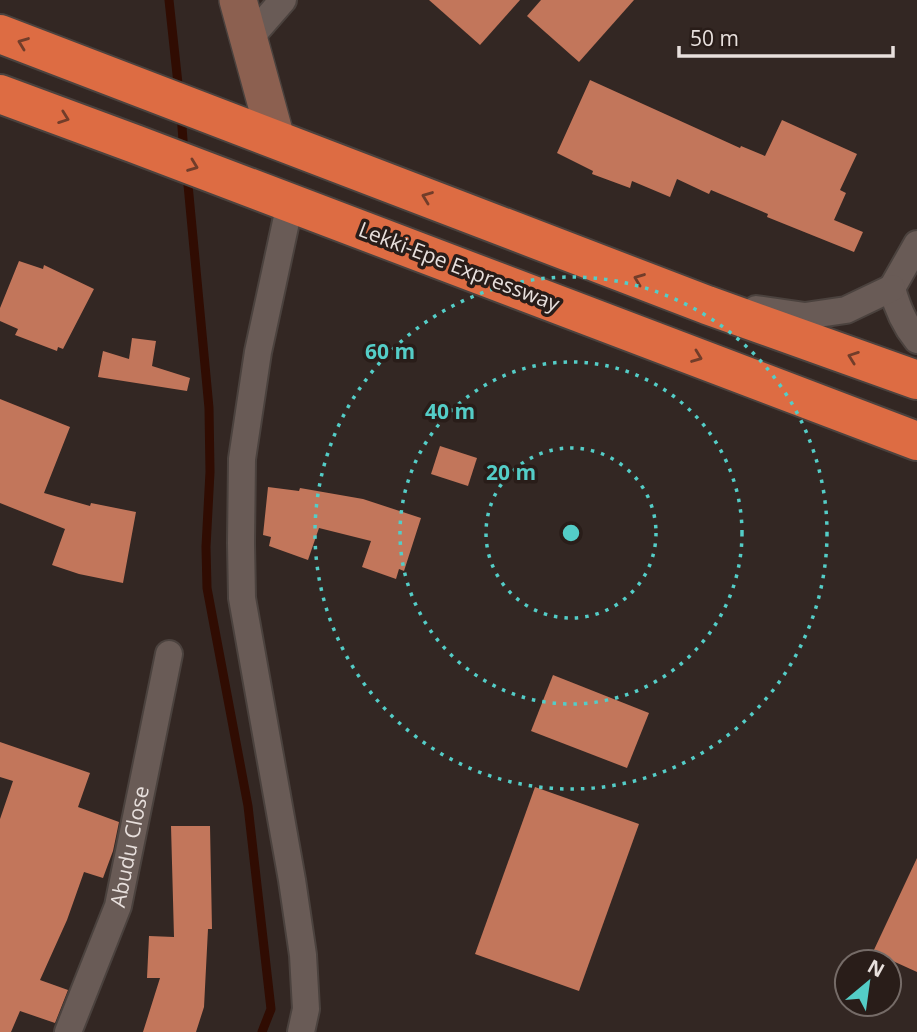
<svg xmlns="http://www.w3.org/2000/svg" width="917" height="1032" font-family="'Open Sans',sans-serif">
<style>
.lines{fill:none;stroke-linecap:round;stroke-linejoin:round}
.stream{stroke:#300c02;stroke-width:9}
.building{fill:#c2765b}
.street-casing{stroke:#4b423e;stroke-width:30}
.secondary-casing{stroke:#4b423e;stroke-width:40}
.highway-casing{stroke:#4b423e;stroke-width:42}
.street{stroke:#695b56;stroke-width:26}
.secondary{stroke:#8c6050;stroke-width:37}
.highway{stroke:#dd6c43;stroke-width:38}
.oneway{stroke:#713d2a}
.ring{fill:none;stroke:#54cdc7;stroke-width:3.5;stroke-dasharray:3.5 7}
.labels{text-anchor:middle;stroke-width:7;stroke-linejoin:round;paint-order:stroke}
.street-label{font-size:21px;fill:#e8e0dd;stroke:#291d19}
.centre{fill:#54cdc7;stroke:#291d19;stroke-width:3.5}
.ring-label{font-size:21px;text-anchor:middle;font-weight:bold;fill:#54cdc7;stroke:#291d19;stroke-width:7;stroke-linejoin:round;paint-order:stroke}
</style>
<rect width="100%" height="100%" fill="#332723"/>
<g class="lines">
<g class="stream">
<polyline points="169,0 179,93"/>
<polyline points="181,114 184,153"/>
<polyline points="187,174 209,408 210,472 206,547 207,588 248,806 271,1009 262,1032"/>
</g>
</g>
<g class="building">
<polygon points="429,0 520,0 480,45"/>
<polygon points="541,0 634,0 579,62 527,16"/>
<polygon points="590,80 740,148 741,146 765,156 782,120 857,154 840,190 846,193 834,220 863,232 854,252 767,217 768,214 711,190 709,194 677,179 670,197 632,181 630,188 592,174 593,171 557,153"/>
<polygon points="19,261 43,269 44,265 94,289 63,349 58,347 57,351 15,335 18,329 0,321 0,308"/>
<polygon points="132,338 156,341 152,366 190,378 187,391 98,377 103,351 129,359"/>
<polygon points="0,399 70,427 44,493 90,506 91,503 136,512 123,583 79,574 52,565 65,529 0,503"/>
<polygon points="440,446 477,458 468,486 431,474"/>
<polygon points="268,487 299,491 300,488 363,499 421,518 404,571 399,569 396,579 362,567 371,541 319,528 308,560 269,546 271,537 263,535"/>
<polygon points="553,675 649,713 627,768 531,731"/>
<polygon points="0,742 90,773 78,807 119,822 113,851 103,878 84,872 67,920 40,980 68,990 55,1023 20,1011 11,1032 0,1032 0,819 13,781 0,777"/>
<polygon points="535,787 639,824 579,991 475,954"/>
<polygon points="171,826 210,826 212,929 208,929 204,1007 196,1032 143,1032 160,978 147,978 149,936 174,937"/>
<polygon points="917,858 917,972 873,952"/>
</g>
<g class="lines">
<defs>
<g id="street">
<polyline points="249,39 283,0"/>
<polyline points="290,203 258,352 242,459 241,543 242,598 292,880 303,955 306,1009 301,1032"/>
<path d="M892,288C897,308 905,325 917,340"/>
<polyline points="892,288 917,244"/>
<polyline points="756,309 805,316 846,310 892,288"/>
<path id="s1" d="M68,1032L118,906L169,654"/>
</g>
<polyline id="secondary" points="238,0 276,139"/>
<g id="highway">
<polyline points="0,34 707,305 917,380"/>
<polyline points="0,94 135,144 917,441"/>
</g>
</defs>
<use href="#street" class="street-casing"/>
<use href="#secondary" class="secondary-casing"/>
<use href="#highway" class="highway-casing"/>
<use href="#street" class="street"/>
<use href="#secondary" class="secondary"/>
<use href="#highway" class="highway"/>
</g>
<defs><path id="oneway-chevron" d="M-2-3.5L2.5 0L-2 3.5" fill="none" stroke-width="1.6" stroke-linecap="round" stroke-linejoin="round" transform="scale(1.75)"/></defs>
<g class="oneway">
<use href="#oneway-chevron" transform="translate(23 43) rotate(-159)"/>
<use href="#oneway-chevron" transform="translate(64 118) rotate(20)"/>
<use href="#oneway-chevron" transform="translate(193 166) rotate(21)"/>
<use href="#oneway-chevron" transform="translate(427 197) rotate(-159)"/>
<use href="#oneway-chevron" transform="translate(639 279) rotate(-159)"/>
<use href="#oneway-chevron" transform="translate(697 357) rotate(21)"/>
<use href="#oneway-chevron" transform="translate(853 357) rotate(-160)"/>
</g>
<g class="ring">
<circle cx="571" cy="533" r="85"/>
<circle cx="571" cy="533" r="171"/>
<circle cx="571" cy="533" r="256"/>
</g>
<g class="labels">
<g class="street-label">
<text transform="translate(459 267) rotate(21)" y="7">Lekki-Epe Expressway</text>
<text dy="7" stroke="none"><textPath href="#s1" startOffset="196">Abudu Close</textPath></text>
</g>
</g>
<circle cx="571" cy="533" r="10" class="centre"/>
<g class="ring-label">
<text x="390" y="359">60 m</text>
<text x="450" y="419">40 m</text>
<text x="511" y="480">20 m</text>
</g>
<g transform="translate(868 983) rotate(29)"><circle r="33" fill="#291d19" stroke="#756b67" stroke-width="2"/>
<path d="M0-5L12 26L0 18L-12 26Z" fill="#54cdc7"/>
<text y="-10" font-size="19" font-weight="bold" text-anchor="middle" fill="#e8e0dd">N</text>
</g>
<path d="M679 46v10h214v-10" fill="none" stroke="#e8e0dd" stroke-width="3.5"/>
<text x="690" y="46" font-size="21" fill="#e8e0dd" stroke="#291d19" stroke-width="5" paint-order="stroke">50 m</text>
</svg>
